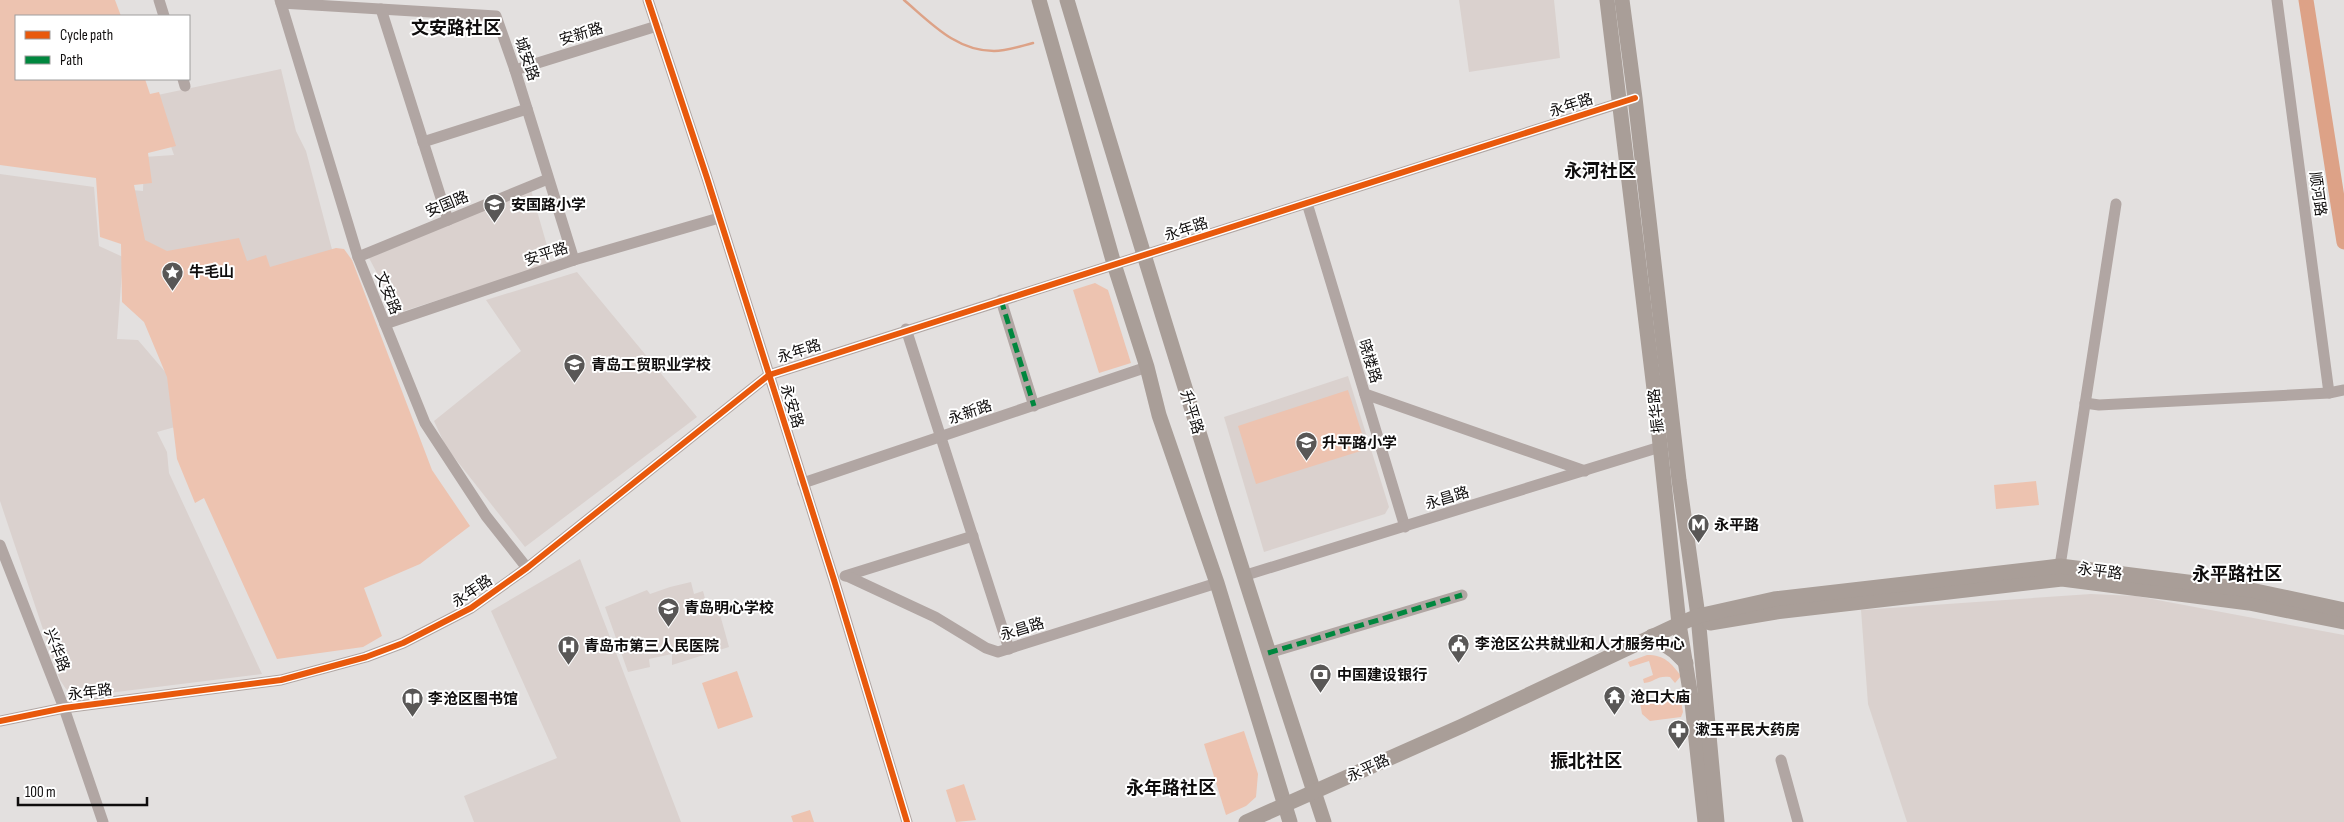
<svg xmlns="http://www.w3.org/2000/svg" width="2344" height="822" font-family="'Sofia Sans Condensed','Noto Sans SC',sans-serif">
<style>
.built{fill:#dad1ce}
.green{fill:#edc3b0}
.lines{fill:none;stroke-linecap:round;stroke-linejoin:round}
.stream{stroke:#dda287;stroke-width:2.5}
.river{stroke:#dda287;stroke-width:15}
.minor{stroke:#b1a6a3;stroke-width:11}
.major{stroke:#a99e98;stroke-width:15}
.quiet{stroke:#00873e;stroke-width:5;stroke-dasharray:10 5;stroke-linecap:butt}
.cycleway-casing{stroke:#fff;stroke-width:9}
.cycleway{stroke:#e8590c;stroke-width:6}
.labels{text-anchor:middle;stroke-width:4;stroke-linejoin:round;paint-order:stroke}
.street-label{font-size:15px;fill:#0f0d0d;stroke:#fff}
.poi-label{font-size:15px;font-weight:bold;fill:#0f0d0d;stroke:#fff;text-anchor:start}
.quarter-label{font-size:18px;font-weight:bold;fill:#0f0d0d;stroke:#fff}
</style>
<rect width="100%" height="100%" fill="#e3e0df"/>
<g class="built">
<polygon points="1459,0 1554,0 1560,58 1469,72"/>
<polygon points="281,69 296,131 306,151 334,257 267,279 150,263 120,189 143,191 144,157 174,155 153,96"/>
<polygon points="0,174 94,187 99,246 123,257 117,339 138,340 167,374 175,427 157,432 167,452 169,473 262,674 84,696 75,695 66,689 60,680 0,501"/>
<polygon points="531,190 552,263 398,313 369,258"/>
<polygon points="577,272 697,417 525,547 446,447 434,421 521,351 486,300"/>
<polygon points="1348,376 1389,507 1385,514 1264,552 1224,417"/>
<polygon points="580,559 681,822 474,822 464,796 557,758 491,611"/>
<polygon points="691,582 694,594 703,591 706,602 716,600 729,647 672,665 672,654 649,659 650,667 628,672 605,607 647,590 650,594 670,587"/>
<polygon points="2091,594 2136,596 2344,635 2344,822 1907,822 1868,704 1861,610"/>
</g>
<g class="green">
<polygon points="0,0 115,0 121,16 16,16 16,79 145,79 150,94 159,92 176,146 148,153 152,183 134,185 145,240 167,251 239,238 247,261 266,255 270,267 336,248 344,249 352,260 432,470 470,526 420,564 364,588 382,636 363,647 277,659 204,498 195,503 177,459 167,377 144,322 122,302 121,244 100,237 96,178 0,165"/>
<polygon points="1095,283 1108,290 1131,363 1099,373 1073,290"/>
<polygon points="1348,390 1367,449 1256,484 1238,426"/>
<polygon points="2036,481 2039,505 1996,509 1994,485"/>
<path d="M1647,655C1665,655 1671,663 1681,676L1675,683L1670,677C1657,675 1655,682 1644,683L1643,679L1653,675L1649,661L1630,667L1628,662Z"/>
<polygon points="737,671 753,717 718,729 702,683"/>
<polygon points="1680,695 1683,712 1681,717 1650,721 1642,714 1639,697 1655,700"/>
<polygon points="1244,731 1258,774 1256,797 1246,806 1226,815 1204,744"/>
<polygon points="964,784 976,820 956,822 946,790"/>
<polygon points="810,810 814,822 793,822 791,816"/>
</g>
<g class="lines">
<path class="stream" d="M904,0C931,23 956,51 994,51C1007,51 1021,46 1033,43"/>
<polyline class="river" points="2306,0 2344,242"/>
<g class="minor">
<polyline points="159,0 164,16"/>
<polyline points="280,0 358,257 425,423 486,516 527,568"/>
<polyline points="648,0 707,178 834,580 907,822"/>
<polyline points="2277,0 2329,393"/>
<polyline points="281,3 496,16 515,70 574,260"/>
<polyline points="381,9 448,220"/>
<polyline points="515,70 657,26"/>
<polyline points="183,79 185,86"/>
<polyline points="423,142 527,109"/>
<polyline points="1307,203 1405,527"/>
<polyline points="358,257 548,179"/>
<polyline points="1001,300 1034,406"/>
<polyline points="385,324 574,260 719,218"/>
<polyline points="906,329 1009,649"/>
<polyline points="1365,394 1585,471"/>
<polyline points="2085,403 2099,405 2329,393 2344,390"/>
<polyline points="803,483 1147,367"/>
<polyline points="0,545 64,708 103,822"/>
<polyline points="2061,572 2060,566 2116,204"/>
<polyline points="845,576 973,536"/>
<polyline points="847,576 935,617 986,648 998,652 1217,583"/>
<polyline points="1243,576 1660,447"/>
<polyline points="1268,653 1462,595"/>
<polyline points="0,721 64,708 281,680 366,657 403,643 471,608 527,568 769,375 1626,101"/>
<polyline points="1781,760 1798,822"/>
</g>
<g class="major">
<polyline points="1039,0 1114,264 1147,367 1159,415 1217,583 1290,822"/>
<path d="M1067,0C1149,275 1234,549 1324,822"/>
<polyline points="1607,0 1655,397 1679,624 1692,703 1705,822"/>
<polyline points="1622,0 1635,98 1679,480 1698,616 1717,822"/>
<polyline points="1710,623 1776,612 2062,579 2249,603 2344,622"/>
<polyline points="1652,636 1674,651 1686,663"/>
<polyline points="1246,822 1462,726 1679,624 1698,616 1774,599 2060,566 2251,590 2344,610"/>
</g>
<g class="quiet">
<polyline points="1001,300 1034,406"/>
<polyline points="1268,653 1462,595"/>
</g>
<defs>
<g id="cycleway">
<polyline points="648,0 707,178 834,580 907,822"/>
<polyline points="0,721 64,708 281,680 366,657 403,643 471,608 527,568 769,375 1635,98"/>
</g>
</defs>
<use href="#cycleway" class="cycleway-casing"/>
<use href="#cycleway" class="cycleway"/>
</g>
<defs>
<symbol id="school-pin" viewBox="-11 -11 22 30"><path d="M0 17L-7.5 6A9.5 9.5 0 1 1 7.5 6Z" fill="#595756" stroke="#fff"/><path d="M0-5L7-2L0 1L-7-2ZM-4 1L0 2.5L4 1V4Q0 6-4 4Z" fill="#fff"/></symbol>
<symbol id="sight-pin" viewBox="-11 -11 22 30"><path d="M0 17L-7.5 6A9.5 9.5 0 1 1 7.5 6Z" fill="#595756" stroke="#fff"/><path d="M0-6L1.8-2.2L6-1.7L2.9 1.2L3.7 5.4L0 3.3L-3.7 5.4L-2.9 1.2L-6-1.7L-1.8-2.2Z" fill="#fff"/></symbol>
<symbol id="metro-pin" viewBox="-11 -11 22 30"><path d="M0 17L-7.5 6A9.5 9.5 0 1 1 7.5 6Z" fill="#595756" stroke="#fff"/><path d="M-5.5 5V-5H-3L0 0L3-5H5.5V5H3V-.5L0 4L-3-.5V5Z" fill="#fff"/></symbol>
<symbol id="civic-pin" viewBox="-11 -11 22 30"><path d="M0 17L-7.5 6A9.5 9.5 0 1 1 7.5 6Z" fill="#595756" stroke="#fff"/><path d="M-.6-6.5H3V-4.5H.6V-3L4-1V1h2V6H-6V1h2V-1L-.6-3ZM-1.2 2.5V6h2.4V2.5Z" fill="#fff"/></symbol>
<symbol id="hospital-pin" viewBox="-11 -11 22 30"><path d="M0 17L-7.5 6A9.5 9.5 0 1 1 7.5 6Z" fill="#595756" stroke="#fff"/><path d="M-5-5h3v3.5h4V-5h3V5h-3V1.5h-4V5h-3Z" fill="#fff"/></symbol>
<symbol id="bank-pin" viewBox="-11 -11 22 30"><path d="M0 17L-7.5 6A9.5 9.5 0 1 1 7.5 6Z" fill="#595756" stroke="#fff"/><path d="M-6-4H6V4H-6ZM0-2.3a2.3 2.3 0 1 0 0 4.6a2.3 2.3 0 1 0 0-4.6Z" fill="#fff"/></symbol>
<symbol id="temple-pin" viewBox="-11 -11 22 30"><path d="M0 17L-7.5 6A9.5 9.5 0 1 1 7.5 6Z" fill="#595756" stroke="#fff"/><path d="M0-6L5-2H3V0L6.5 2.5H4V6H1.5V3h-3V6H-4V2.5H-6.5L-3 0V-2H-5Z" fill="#fff"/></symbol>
<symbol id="library-pin" viewBox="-11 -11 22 30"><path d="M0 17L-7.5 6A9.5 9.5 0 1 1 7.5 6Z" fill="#595756" stroke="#fff"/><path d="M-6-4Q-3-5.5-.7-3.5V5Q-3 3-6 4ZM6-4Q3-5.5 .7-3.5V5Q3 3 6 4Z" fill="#fff"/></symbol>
<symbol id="pharmacy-pin" viewBox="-11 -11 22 30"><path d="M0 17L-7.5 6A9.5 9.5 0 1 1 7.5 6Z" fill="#595756" stroke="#fff"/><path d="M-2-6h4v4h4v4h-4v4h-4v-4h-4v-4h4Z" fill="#fff"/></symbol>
</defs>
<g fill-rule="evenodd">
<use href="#school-pin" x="482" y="192" width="25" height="34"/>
<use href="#sight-pin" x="160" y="260" width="25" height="34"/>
<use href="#school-pin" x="562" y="352" width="25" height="34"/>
<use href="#school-pin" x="1294" y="430" width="25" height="34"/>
<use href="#metro-pin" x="1686" y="512" width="25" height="34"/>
<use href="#school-pin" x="656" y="596" width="25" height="34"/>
<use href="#civic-pin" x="1446" y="632" width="25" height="34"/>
<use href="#hospital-pin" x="556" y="634" width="25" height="34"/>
<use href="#bank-pin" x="1308" y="662" width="25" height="34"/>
<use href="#temple-pin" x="1602" y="684" width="25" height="34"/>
<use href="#library-pin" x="400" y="686" width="25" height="34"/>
<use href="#pharmacy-pin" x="1666" y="718" width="25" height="34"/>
</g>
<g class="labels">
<g class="street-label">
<text transform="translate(581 34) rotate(-17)" y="5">安新路</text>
<text transform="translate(527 59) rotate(71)" y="5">城安路</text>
<text transform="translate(1571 105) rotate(-18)" y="5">永年路</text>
<text transform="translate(2318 194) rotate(82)" y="5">顺河路</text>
<text transform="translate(447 204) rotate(-22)" y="5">安国路</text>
<text transform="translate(1186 229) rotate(-18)" y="5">永年路</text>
<text transform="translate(546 254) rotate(-18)" y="5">安平路</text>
<text transform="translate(388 293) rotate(68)" y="5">文安路</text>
<text transform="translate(799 351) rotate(-18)" y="5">永年路</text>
<text transform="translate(1370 361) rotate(73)" y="5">晓楼路</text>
<text transform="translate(792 406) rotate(73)" y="5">永安路</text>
<text transform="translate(1656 411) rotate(-96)" y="5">振华路</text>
<text transform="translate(970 412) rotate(-19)" y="5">永新路</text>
<text transform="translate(1192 412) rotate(73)" y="5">升平路</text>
<text transform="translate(1447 498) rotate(-17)" y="5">永昌路</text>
<text transform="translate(2100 571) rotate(7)" y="5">永平路</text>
<text transform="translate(472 591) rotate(-34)" y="5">永年路</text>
<text transform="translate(1022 629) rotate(-17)" y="5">永昌路</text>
<text transform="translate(57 650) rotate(69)" y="5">兴华路</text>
<text transform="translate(90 692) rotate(-7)" y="5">永年路</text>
<text transform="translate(1368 768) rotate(-24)" y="5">永平路</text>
</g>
<g class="poi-label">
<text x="511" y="210">安国路小学</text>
<text x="189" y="277">牛毛山</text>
<text x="591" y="370">青岛工贸职业学校</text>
<text x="1322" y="448">升平路小学</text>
<text x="1714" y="530">永平路</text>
<text x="684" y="613">青岛明心学校</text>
<text x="1475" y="649">李沧区公共就业和人才服务中心</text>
<text x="584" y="651">青岛市第三人民医院</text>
<text x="1337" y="680">中国建设银行</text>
<text x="1630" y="702">沧口大庙</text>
<text x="428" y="704">李沧区图书馆</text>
<text x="1695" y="735">漱玉平民大药房</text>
</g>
<g class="quarter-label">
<text x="456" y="34">文安路社区</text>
<text x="1600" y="177">永河社区</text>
<text x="2237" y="580">永平路社区</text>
<text x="1586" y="767">振北社区</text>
<text x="1171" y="794">永年路社区</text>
</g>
</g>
<rect x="15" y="15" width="175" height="65" fill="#ffffff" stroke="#9f9e9e"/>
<rect x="25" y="31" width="25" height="8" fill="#e8590c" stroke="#9f9e9e"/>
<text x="60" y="40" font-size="15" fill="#0f0d0d">Cycle path</text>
<rect x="25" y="56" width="25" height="8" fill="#00873e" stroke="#9f9e9e"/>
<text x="60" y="65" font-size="15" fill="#0f0d0d">Path</text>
<path d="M18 797v8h129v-8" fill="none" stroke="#0f0d0d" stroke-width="2.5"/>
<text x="25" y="797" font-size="15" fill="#0f0d0d" stroke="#ffffff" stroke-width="4" paint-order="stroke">100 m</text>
</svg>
